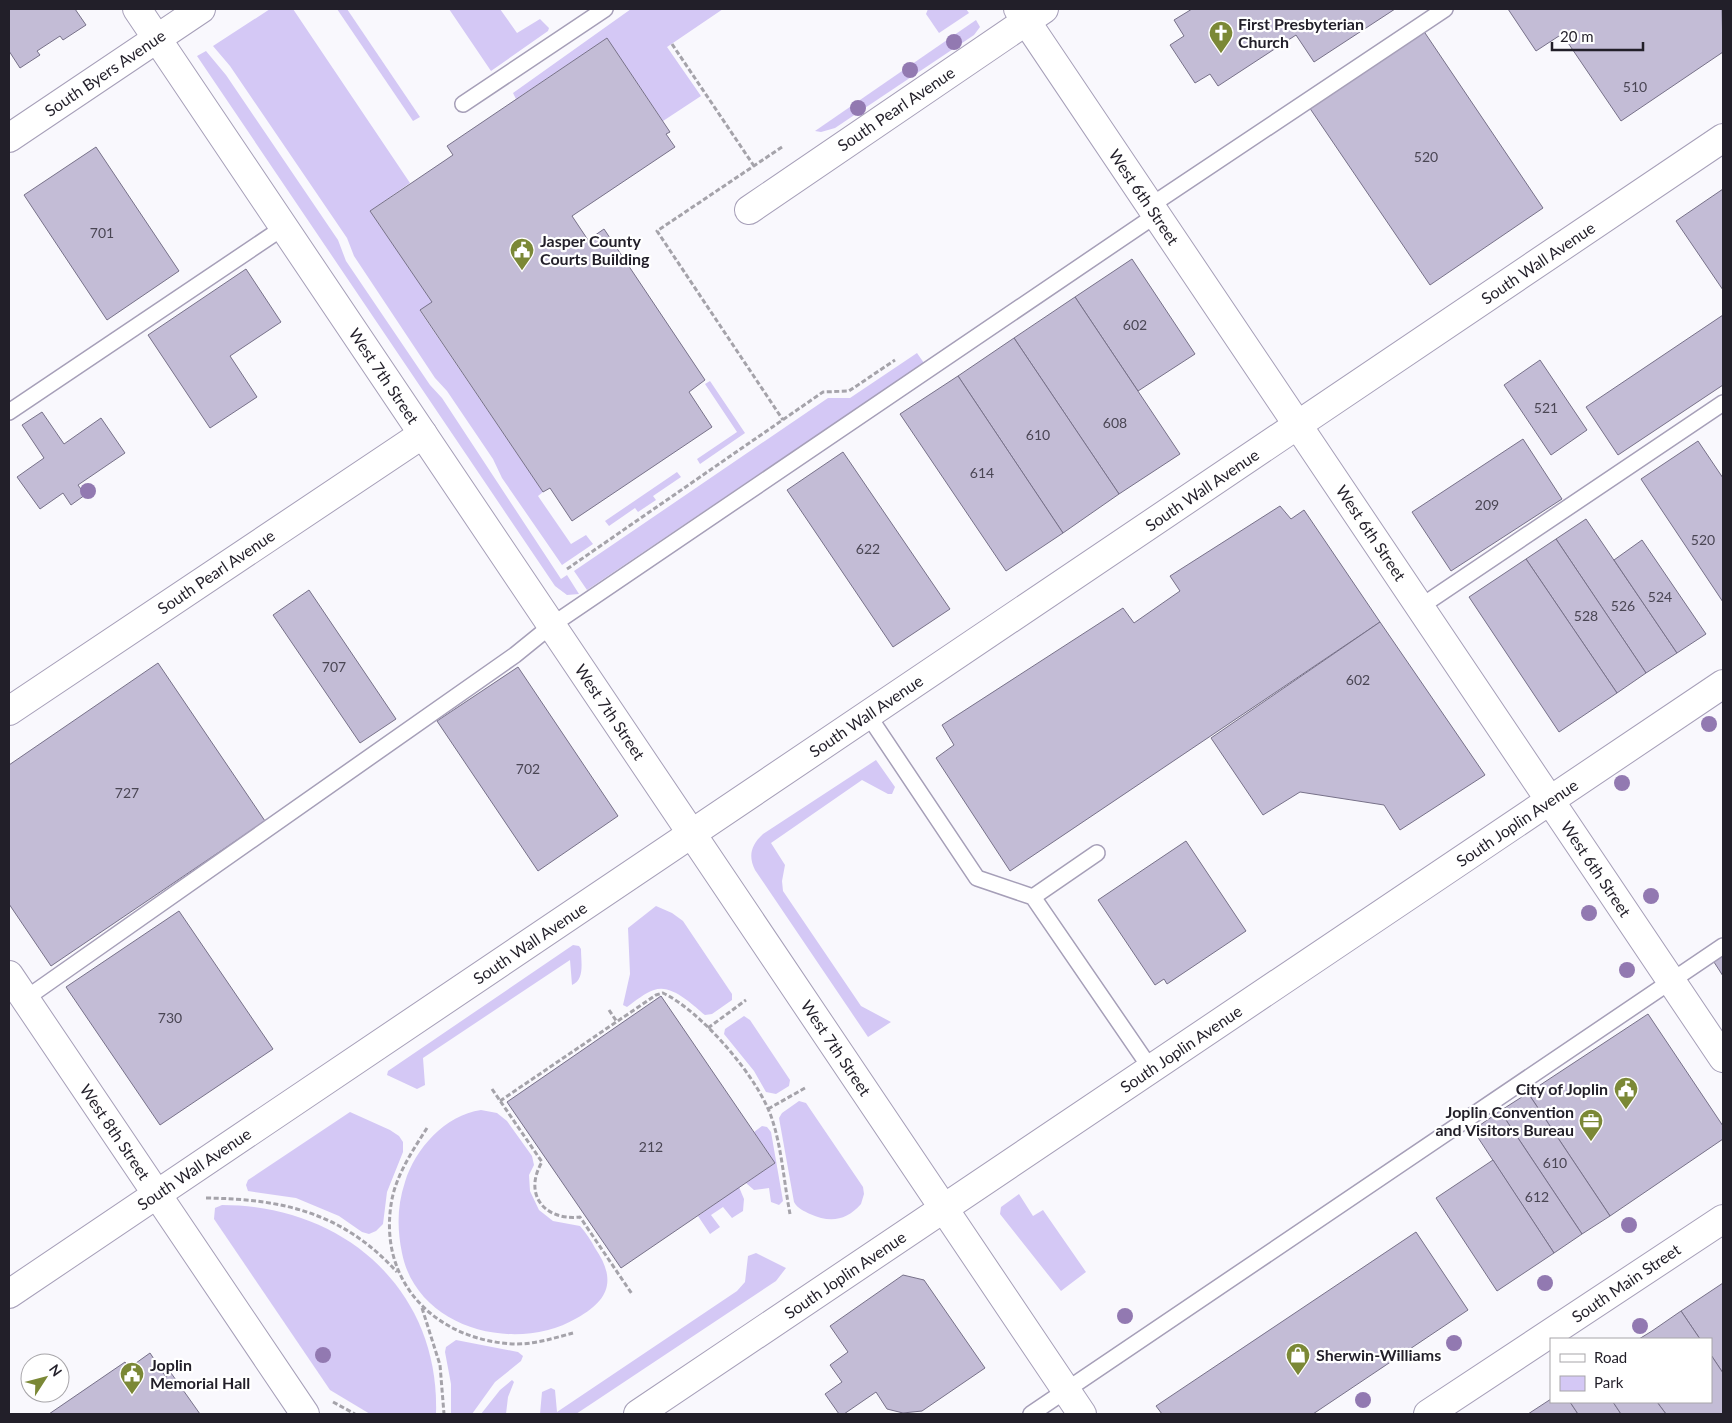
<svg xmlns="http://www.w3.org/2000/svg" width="1732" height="1423" font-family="Lato,sans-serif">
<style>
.green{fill:#d4c8f5}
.building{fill:#c3bcd6;stroke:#777189}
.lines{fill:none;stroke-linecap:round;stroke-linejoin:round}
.lane-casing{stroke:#a69fb8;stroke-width:18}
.street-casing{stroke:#a69fb8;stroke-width:30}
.secondary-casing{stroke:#a69fb8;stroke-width:30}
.primary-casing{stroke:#a69fb8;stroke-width:30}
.path{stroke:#a5a3aa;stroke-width:3;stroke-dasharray:5 2.5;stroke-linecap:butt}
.lane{stroke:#fff;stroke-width:15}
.street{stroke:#fff;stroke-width:28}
.secondary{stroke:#fff;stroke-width:28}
.primary{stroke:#fff;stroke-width:28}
.tree{fill:#9279b1}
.labels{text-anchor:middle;stroke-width:4.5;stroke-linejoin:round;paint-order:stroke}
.number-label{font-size:14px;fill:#4a4654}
.poi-label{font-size:16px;font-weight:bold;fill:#221f29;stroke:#fff;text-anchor:start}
.street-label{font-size:16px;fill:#221f29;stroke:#fff}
</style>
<rect width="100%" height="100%" fill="#f9f8fd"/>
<g class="green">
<polygon points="270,9 293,9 410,183 370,211 432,302 420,311 543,492 538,496 571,544 586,535 593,544 562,565 502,478 493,459 447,391 435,378 354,256 347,238 230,66 213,46"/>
<polygon points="337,9 347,9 420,117 413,121"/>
<polygon points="449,9 500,9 517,33 540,19 549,28 548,31 491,71"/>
<polygon points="631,9 723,9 667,47 701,96 663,121 607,38 516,99 513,93"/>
<polygon points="928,9 966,9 969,13 939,33 926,14"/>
<polygon points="976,20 980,27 974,35 835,128 821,132 815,131"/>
<polygon points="206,51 226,75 338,240 346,261 430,385 442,398 561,579 567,575 579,594 567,595 555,586 197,56"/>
<polygon points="917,353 924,363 587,590 574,571 828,398 850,398"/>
<polygon points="710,381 745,433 700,464 697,459 737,432 705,384"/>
<polygon points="677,472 681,477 653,496 656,500 638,512 635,508 609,526 605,521"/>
<path d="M876,760L895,787L892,794H888L862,780L771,843L785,865L782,881L783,891L861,1006L891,1022L868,1037L755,870C748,856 751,845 763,834Z"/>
<path d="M656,906L672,913L683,921L732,994V1000L712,1014L705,1015C693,1005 671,983 654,990C645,993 635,1001 627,1007L623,1005L630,974L628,928Z"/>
<path d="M573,945L579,946L581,949C581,962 585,980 572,985L570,960L423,1058L425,1085L417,1089L387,1075L388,1071Z"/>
<polygon points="744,1016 750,1020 790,1080 789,1086 776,1094 766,1092 754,1071 724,1034 725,1029"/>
<path d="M799,1101L806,1103L863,1187L864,1194L861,1204C846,1221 830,1223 810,1214C804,1211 798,1209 794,1202L779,1118L782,1113Z"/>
<path d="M481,1110L497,1113L507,1121L532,1156L534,1165L529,1175L530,1191L539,1210L553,1221L580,1226C586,1233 591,1240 595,1248C617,1280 609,1300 577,1318C516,1354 417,1329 402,1253C397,1229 397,1206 405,1182C415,1149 445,1115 481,1110Z"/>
<polygon points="350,1112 390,1130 399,1136 403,1142 403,1152 387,1192 383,1224 376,1231 369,1234 362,1232 339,1216 296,1198 248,1191 246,1185 248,1180"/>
<polygon points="762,1126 767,1127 771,1132 783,1201 779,1205 771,1202 769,1188 754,1190 746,1183 775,1163 754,1132"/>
<polygon points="739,1187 744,1199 743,1211 732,1218 723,1207 711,1215 720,1227 710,1234 698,1216"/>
<polygon points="1019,1194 1033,1216 1043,1210 1086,1272 1061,1291 1000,1214 1001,1207"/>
<path d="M222,1205C343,1205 440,1289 436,1414H370L330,1390L214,1219L215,1208Z"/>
<polygon points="756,1253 786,1268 776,1281 576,1414 540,1414 542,1392 551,1388 555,1390 557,1412 737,1291 745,1282 748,1256"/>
<polygon points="456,1340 518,1352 523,1356 521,1361 495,1382 472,1414 451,1414 451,1384 445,1352 446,1347"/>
<polygon points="512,1380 514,1382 508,1397 506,1414 481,1414 500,1390"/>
</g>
<g class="building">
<polygon points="9,9 75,9 86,25 63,40 60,36 37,51 40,55 20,68 9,51"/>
<polygon points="1192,9 1395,9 1314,62 1296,35 1218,86 1210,74 1195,83 1170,45 1184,36 1174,20"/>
<polygon points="1508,9 1722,9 1723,52 1621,121 1562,34 1536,51"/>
<polygon points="1423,30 1543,208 1430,285 1309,107"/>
<polygon points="607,38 670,132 666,134 675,147 572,216 588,240 604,229 705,380 689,392 712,427 572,521 550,488 543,492 420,310 432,302 370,211 453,155 447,146"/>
<polygon points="96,147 179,271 107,320 24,195"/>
<polygon points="1723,189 1723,290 1676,221"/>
<polygon points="1132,259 1195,354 1138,391 1075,297"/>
<polygon points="246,269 281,322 230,356 257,397 210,428 148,335"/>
<polygon points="1075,297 1180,454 1119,494 1014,338"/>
<polygon points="1723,315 1723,385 1618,455 1586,407"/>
<polygon points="1014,338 1119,494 1063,533 958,376"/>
<polygon points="1540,360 1587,430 1551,455 1504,385"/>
<polygon points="958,376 1063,533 1006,571 900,414"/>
<polygon points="42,412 64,444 101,418 125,453 78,485 85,495 71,505 63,493 40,509 17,477 44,458 22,425"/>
<polygon points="1523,439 1562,499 1451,571 1412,512"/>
<polygon points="1698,441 1723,478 1723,602 1641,479"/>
<polygon points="843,452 950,609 893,647 787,490"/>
<polygon points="1280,506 1291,519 1304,510 1380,622 1010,871 936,758 954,745 942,725 1123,608 1134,623 1180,591 1170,576"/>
<polygon points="1586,519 1677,653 1646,673 1556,539"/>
<polygon points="1556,539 1646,673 1617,693 1526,559"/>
<polygon points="1642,540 1706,634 1677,653 1614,560"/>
<polygon points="1526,559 1617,693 1559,732 1469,597"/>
<polygon points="309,590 396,719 360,743 273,615"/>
<polygon points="1380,622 1485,775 1400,830 1384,805 1300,792 1263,815 1211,738"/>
<polygon points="158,663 265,821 51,966 9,904 9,765"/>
<polygon points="518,667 618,816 538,871 437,721"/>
<polygon points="1186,841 1246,931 1167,984 1164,979 1155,985 1098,900"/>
<polygon points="179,911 273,1049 160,1125 66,987"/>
<polygon points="1723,951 1723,976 1712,959"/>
<polygon points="661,996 775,1163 621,1268 507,1102"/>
<polygon points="1648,1014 1723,1126 1723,1139 1610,1216 1528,1093"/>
<polygon points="1528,1093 1610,1216 1582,1234 1500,1111"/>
<polygon points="1500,1111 1582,1234 1554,1253 1473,1130"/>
<polygon points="1493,1160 1554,1253 1497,1291 1436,1198"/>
<polygon points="1416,1232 1468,1310 1313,1414 1162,1414 1156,1406"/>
<polygon points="903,1275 924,1280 985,1368 922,1411 903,1413 887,1409 876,1392 844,1414 839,1414 825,1394 842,1382 830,1365 848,1352 830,1326"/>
<polygon points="1723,1283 1723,1373 1711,1355 1711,1339 1700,1339 1681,1311"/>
<polygon points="1681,1311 1700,1339 1639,1339 1652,1331"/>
<polygon points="150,1353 166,1377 171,1373 200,1414 49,1414 125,1362 129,1368"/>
<polygon points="1711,1355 1723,1373 1723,1414 1666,1414 1657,1402 1711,1402"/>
<polygon points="1551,1399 1551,1402 1570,1402 1578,1414 1528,1414"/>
<polygon points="1570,1402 1613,1402 1621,1414 1578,1414"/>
<polygon points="1613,1402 1657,1402 1666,1414 1621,1414"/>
</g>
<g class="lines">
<defs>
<g id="lane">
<polyline points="463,104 605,9"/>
<polyline points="1150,206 1445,9"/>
<polyline points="9,412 284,227"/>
<polyline points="1420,607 1723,403"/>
<polyline points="868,715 977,878 1033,897 1151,1069"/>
<polyline points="1033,897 1097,853"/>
<polyline points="25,999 515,655 552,625 1156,215"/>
<polyline points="1031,1414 1723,946"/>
</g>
<g id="street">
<polyline points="1018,9 1723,1058"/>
<polyline points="9,138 201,9"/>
<polyline points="749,210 1044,9"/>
<polyline points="9,711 423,434"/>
<polyline points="9,975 305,1414"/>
</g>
<g id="secondary">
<polyline points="9,1294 1723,138"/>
<polyline points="638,1414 1723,684"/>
</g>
<g id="primary">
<polyline points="137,9 1082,1414"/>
<polyline points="1428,1414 1723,1219"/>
</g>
</defs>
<use href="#lane" class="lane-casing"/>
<use href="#street" class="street-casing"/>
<use href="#secondary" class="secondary-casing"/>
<use href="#primary" class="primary-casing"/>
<g class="path">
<polyline points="672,44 754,166"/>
<polyline points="782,147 657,231 783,420"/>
<polyline points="567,569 823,392 849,391 895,360"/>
<polyline points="609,1010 617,1022"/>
<polyline points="708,1028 746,1000"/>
<path d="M492,1089L542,1162C523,1194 544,1221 580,1217L632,1294"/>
<path d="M500,1101L656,995L663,993C701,1011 759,1078 772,1119C782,1149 784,1183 790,1214"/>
<polyline points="768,1109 805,1088"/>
<path d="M427,1128C413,1150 397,1174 392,1199C376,1282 437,1342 517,1344C536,1344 554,1338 573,1333"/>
<path d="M206,1198C284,1199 343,1213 397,1272"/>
<polyline points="422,1308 440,1365 444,1414"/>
<polyline points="333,1402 355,1414"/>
</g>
<use href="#lane" class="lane"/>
<use href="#street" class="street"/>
<use href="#secondary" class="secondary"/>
<use href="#primary" class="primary"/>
</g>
<g class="tree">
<circle cx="954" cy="42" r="8"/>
<circle cx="910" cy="70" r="8"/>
<circle cx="858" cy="108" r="8"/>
<circle cx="88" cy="491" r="8"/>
<circle cx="1709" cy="724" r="8"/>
<circle cx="1622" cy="783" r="8"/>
<circle cx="1651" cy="896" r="8"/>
<circle cx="1589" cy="913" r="8"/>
<circle cx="1627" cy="970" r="8"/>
<circle cx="1629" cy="1225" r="8"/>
<circle cx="1545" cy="1283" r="8"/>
<circle cx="1125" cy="1316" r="8"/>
<circle cx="1640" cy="1326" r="8"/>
<circle cx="1454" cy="1343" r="8"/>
<circle cx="323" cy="1355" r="8"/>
<circle cx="1363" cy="1400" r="8"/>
</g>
<defs>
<symbol id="church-pin" viewBox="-11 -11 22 30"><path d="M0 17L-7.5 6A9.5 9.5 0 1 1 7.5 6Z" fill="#7b8836" stroke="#fff"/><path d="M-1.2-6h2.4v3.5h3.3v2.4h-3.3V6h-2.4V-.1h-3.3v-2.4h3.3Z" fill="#fff"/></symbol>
<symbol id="civic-pin" viewBox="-11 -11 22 30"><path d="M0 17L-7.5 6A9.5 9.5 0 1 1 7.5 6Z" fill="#7b8836" stroke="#fff"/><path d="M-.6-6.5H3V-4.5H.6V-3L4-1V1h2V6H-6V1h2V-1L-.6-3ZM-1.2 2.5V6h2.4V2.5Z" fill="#fff"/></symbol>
<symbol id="office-pin" viewBox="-11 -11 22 30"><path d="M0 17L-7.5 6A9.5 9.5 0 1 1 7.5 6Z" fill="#7b8836" stroke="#fff"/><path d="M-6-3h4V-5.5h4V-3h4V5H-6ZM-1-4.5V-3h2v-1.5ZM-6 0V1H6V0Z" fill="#fff"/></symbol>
<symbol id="shop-pin" viewBox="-11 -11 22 30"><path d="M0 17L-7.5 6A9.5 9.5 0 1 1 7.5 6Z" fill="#7b8836" stroke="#fff"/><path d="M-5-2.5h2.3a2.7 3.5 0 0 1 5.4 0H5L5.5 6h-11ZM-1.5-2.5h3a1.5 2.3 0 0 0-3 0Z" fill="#fff"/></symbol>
</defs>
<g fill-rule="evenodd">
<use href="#church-pin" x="1207" y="19" width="28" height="38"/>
<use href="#civic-pin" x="508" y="236" width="28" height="38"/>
<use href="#civic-pin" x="1612" y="1075" width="28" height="38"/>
<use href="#office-pin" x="1577" y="1107" width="28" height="38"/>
<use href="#shop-pin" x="1284" y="1341" width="28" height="38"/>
<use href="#civic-pin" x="118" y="1360" width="28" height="38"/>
</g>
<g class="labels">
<g class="number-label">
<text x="1635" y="92">510</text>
<text x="1426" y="162">520</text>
<text x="102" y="238">701</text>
<text x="1135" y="330">602</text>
<text x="1546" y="413">521</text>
<text x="1115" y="428">608</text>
<text x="1038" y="440">610</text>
<text x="982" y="478">614</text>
<text x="1487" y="510">209</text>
<text x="1703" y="545">520</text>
<text x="868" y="554">622</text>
<text x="1660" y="602">524</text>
<text x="1623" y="611">526</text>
<text x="1586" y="621">528</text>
<text x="334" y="672">707</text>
<text x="1358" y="685">602</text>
<text x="528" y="774">702</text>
<text x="127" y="798">727</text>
<text x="170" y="1023">730</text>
<text x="651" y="1152">212</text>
<text x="1555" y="1168">610</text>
<text x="1537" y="1202">612</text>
</g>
<g class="poi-label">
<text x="1238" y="30">First Presbyterian<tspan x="1238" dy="18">Church</tspan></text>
<text x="540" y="247">Jasper County<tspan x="540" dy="18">Courts Building</tspan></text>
<text x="1608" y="1095" text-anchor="end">City of Joplin</text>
<text x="1574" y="1118" text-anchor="end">Joplin Convention<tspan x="1574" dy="18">and Visitors Bureau</tspan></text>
<text x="1316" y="1361">Sherwin-Williams</text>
<text x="150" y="1371">Joplin<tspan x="150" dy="18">Memorial Hall</tspan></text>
</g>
<g class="street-label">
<text transform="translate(105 73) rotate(-34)" y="6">South Byers Avenue</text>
<text transform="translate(896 109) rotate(-34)" y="6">South Pearl Avenue</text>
<text transform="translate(1144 197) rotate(56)" y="6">West 6th Street</text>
<text transform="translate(1538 263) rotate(-34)" y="6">South Wall Avenue</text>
<text transform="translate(384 376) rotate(56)" y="6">West 7th Street</text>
<text transform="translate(1202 490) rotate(-34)" y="6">South Wall Avenue</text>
<text transform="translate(1371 533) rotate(56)" y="6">West 6th Street</text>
<text transform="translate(216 572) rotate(-34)" y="6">South Pearl Avenue</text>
<text transform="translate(610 712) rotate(56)" y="6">West 7th Street</text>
<text transform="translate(866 716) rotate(-34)" y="6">South Wall Avenue</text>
<text transform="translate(1517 823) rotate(-34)" y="6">South Joplin Avenue</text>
<text transform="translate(1596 869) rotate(56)" y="6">West 6th Street</text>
<text transform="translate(530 943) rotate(-34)" y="6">South Wall Avenue</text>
<text transform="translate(836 1048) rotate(56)" y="6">West 7th Street</text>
<text transform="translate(1181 1049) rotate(-34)" y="6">South Joplin Avenue</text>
<text transform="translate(115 1132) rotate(56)" y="6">West 8th Street</text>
<text transform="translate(194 1169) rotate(-34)" y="6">South Wall Avenue</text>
<text transform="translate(845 1275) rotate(-34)" y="6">South Joplin Avenue</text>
<text transform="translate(1626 1283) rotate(-34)" y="6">South Main Street</text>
</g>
</g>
<rect width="1732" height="1423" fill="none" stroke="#221f29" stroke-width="20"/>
<rect x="1550" y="1338" width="162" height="65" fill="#ffffff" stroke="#a7a5a9"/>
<rect x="1560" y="1354" width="25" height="8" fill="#ffffff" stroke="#a7a5a9"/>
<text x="1594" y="1363" font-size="15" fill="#221f29">Road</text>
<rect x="1560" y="1376" width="25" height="15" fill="#d4c8f5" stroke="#a7a5a9"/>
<text x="1594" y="1388" font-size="15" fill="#221f29">Park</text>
<g transform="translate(45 1378) rotate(54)"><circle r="24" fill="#ffffff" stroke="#a7a5a9"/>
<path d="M0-4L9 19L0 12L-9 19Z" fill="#7b8836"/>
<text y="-8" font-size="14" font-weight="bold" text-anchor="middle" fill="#221f29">N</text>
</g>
<path d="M1552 42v8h91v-8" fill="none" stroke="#221f29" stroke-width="2.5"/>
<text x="1560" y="42" font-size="15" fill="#221f29" stroke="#ffffff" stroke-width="4" paint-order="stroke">20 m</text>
</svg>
